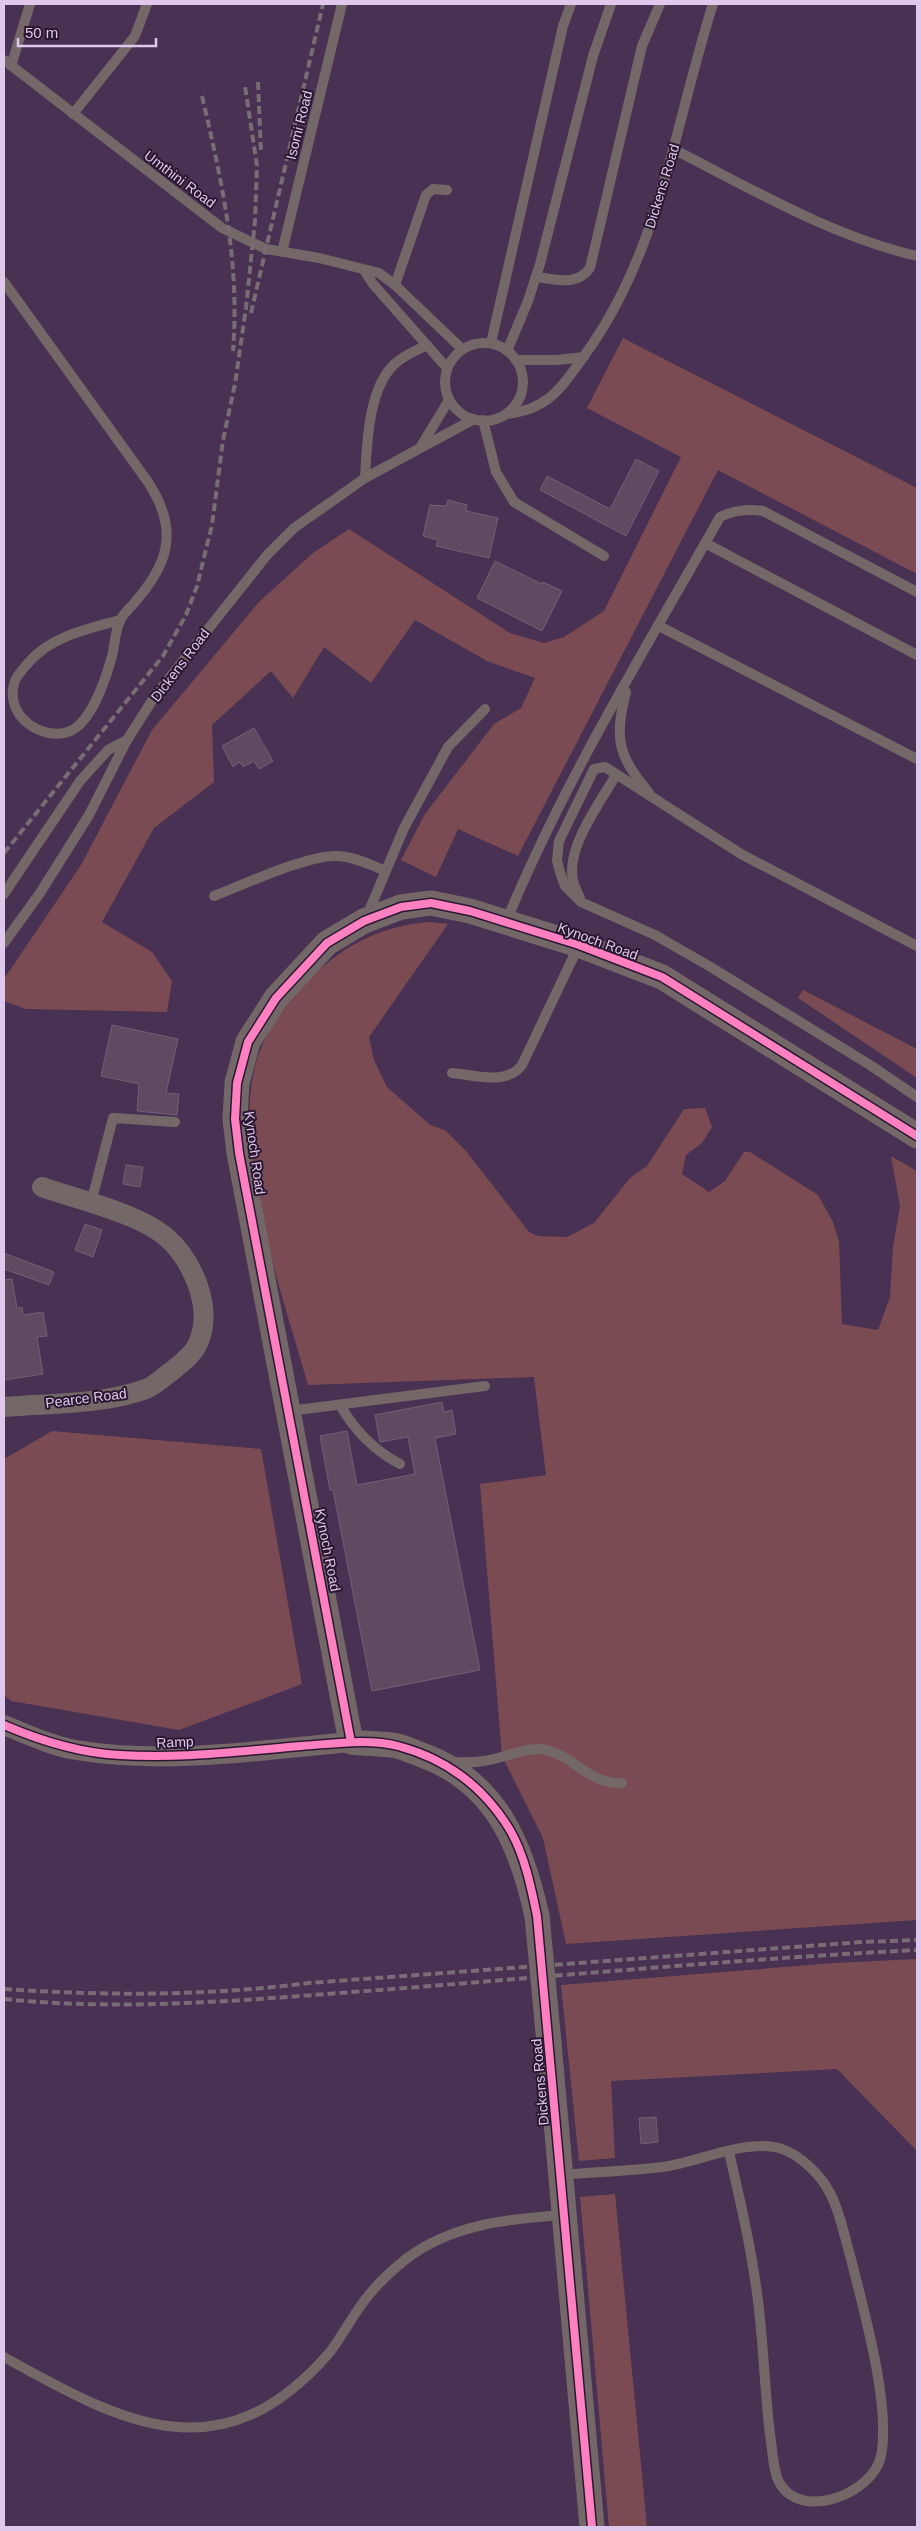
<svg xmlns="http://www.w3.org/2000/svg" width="921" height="2531" font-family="Arial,sans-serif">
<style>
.green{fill:#7b4b53}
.building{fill:#604a62;stroke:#755e77}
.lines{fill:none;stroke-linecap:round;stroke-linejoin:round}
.service{stroke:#736867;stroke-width:10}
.minor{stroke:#736867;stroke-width:20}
.tertiary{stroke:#736867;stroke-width:25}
.rail{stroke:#786c75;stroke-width:4;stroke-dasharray:8 4;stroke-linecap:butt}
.tertiary-bridge{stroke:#736867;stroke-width:25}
.cycleway-casing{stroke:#2a1832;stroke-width:11}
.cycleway{stroke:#ff80c0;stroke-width:8}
.labels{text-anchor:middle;stroke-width:4;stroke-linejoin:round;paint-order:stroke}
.street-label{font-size:14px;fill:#dfc8eb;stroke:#2a1832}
</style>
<rect width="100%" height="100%" fill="#483152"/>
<g class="green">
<polygon points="623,338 917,488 917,574 718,470 518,856 458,829 436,877 401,860 425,814 494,724 521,708 535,678 487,661 415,620 371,683 324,647 293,698 271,671 212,725 214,782 154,828 102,922 152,952 172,981 167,1012 26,1009 4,1001 4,979 81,865 152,730 259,602 313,553 349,529 510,633 544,643 564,637 604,611 681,457 587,408"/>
<path d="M430,922L448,924L369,1037L374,1060L387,1087L430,1125L445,1130L466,1151L529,1232L538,1236L567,1237L594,1223L630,1178L647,1166L684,1109L705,1108L712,1127L702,1143L686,1155L682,1174L709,1192L725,1181L744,1152H750L818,1195L833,1222L839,1241L842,1324L878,1330L890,1297L893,1247L900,1206L891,1156L917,1171V1920L566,1944L543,1838L502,1756L480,1484L546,1475L534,1377L308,1385C283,1296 234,1161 254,1071C262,1035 284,1004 310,979C343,945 383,925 430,922Z"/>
<polygon points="803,990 917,1049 917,1078 798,998"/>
<polygon points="52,1431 261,1449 302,1684 179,1730 11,1701 4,1695 4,1459"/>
<polygon points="917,1959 917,2151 837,2069 611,2081 615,2158 579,2161 561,1985 834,1963"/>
<polygon points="615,2194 647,2527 609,2527 580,2197"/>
</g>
<g class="building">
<polygon points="636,459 659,471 626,536 540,490 547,476 610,509"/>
<polygon points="448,500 467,505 466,511 498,518 489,558 436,546 438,540 423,536 430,505 446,506"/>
<polygon points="495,561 542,584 543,582 562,591 542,631 477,598"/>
<polygon points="254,728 273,761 259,769 254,761 243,767 240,762 233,767 222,746"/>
<polygon points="112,1025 178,1039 166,1093 179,1094 177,1115 137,1111 139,1084 101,1076"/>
<polygon points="126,1165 143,1167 140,1187 123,1184"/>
<polygon points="85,1224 102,1230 93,1257 75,1250"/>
<polygon points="4,1253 54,1272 49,1285 4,1269"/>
<polygon points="12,1279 17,1308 22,1307 23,1315 43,1312 47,1336 37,1337 43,1374 4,1380 4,1280"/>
<polygon points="442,1402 444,1412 452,1410 456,1434 435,1438 480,1670 372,1691 333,1490 330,1490 320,1436 347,1431 357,1485 415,1474 408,1437 380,1442 375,1415"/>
<polygon points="656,2117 658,2142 641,2144 639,2118"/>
</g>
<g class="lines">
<g class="service">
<polyline points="4,60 222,228 266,249 319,258 379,273 395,285 462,349"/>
<polyline points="11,66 30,4"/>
<polyline points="73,114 135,36 147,4"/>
<path d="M673,149C752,189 831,236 917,256"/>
<polyline points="282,252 342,4"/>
<polyline points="364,270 373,284 447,368"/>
<path d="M536,277C556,279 576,287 590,268L642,46L660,4"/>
<path d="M4,282L148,482C161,502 171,525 165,550C161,569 148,587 135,602C131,607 124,613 121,619C115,629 115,645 112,656C106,678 90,729 64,733C37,738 6,714 14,684C15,677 24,668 29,662C52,636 88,629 120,620"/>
<polyline points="395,285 426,195 433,189 447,190"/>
<polyline points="491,343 563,26 571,4"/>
<circle cx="484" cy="382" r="39"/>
<polyline points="507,351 528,301 540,264 593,56 611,4"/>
<polyline points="516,360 557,360 584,357"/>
<path d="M506,414C548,410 561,388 584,356C660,253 675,123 713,4"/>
<polyline points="483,420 496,472 514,502 604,556"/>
<polyline points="421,446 449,400"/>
<path d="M365,478C367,444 368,385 397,362C405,355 417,350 427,345"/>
<polyline points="705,543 917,655"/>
<polyline points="659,626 917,759"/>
<path d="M626,692C614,740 618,755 649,793"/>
<polyline points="4,894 80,781 108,750 127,740"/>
<path d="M214,896C243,885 309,854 338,856C354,857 370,864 385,871"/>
<path d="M580,898C578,893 574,886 573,880C566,847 600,803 616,775"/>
<polyline points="366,918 404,828 448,747 485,709"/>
<path d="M506,922C564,781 645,650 720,517C735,510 747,509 763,511L917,592"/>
<polyline points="4,943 40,893 89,815 127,740 155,696 267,555 294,528 365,478 474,419"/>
<polyline points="917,946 741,854 605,767 594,769 559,841 557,861 560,872 565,886 581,902 655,935 709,966 870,1065 917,1097"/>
<path d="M452,1073C475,1075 506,1086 522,1065L579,945"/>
<polyline points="91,1203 113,1118 175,1122"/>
<path d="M340,1405C355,1431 373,1450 400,1464"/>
<polyline points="289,1411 485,1386"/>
<path d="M449,1762C461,1762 473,1763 484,1761C504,1758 521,1748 541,1749C571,1752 588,1785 622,1783"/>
<path d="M561,2175C595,2172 629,2171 663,2167C699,2162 745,2139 779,2148C800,2154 822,2176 831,2195C841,2215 845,2239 851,2259C864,2311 891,2406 881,2456C873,2494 800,2522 779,2482C773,2471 773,2454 771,2442C765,2398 764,2353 759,2309C753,2256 741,2204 729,2152"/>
<path d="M4,2357C124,2424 222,2477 330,2352C340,2339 348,2324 357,2311C370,2291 387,2274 406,2259C452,2224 508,2219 563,2215"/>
</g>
<g class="minor">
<path d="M4,1407C50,1403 102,1405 146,1389C154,1386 161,1379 168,1374C179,1365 194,1355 199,1341C213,1306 192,1259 165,1236C137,1213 76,1199 42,1187"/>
<path d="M4,1725C26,1734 52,1746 76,1750C166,1765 261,1750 351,1742"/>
</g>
<g class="tertiary">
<path d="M537,1916C521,1844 496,1782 422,1755C414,1752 405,1748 397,1746C382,1743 366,1744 351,1742L239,1153L235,1119L237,1083L248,1042L276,998L327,943L364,921L401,907L431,903L470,911L579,945L662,977L917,1136"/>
<polyline points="549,2043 592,2527"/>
</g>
<g class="rail">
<polyline points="258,82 261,152"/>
<path d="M202,96C222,182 240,262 233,351"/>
<polyline points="251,313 323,4"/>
<polyline points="4,853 163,656 186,615 197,586 212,525 223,440 235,384 246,308 255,221 257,166 245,86"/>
<path d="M4,1989C106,1996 207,1996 309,1983L862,1942L917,1940"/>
<path d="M4,1999C130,2012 255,1999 380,1990C559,1976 738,1959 917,1950"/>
</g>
<polyline class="tertiary-bridge" points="537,1916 549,2043"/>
<defs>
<g id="cycleway">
<path d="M4,1725C41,1741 79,1753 120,1755C180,1759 241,1751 301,1746C332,1744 368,1738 398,1746C447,1759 484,1787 510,1830C525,1856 531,1887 537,1916L592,2527"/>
<polyline points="351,1742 239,1153 235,1119 237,1083 248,1042 276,998 327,943 364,921 401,907 431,903 470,911 579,945 662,977 917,1136"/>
</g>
</defs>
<use href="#cycleway" class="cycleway-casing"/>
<use href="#cycleway" class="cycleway"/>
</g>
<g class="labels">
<g class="street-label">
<text transform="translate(299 125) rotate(-76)" y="5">Isomi Road</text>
<text transform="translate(180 179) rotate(37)" y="5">Umthini Road</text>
<text transform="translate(662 186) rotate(-73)" y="5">Dickens Road</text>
<text transform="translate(180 665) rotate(-53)" y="5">Dickens Road</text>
<text transform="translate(598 941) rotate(20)" y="5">Kynoch Road</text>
<text transform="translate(255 1153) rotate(82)" y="5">Kynoch Road</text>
<text transform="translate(86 1398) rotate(-7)" y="5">Pearce Road</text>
<text transform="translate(328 1550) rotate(79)" y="5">Kynoch Road</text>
<text transform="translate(175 1742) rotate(-2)" y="5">Ramp</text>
<text transform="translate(540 2082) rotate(-95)" y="5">Dickens Road</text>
</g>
</g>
<rect width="921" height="2531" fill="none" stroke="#dfc8eb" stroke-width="10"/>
<path d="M18 38v8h138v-8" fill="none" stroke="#dfc8eb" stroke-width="2.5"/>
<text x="25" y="38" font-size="15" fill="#dfc8eb" stroke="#2a1832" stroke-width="4" paint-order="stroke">50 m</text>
</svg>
